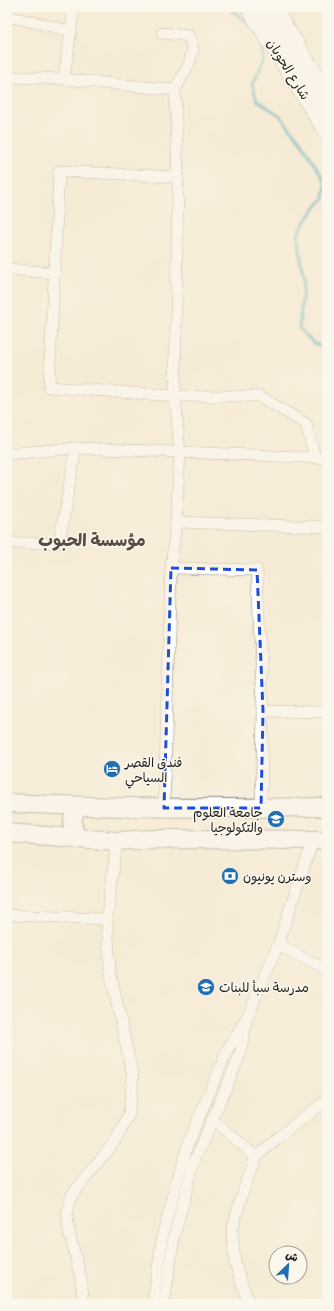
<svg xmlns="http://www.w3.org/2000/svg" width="334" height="1311" font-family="Itim,'Playpen Sans Arabic',sans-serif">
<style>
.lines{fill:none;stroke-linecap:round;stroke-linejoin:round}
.stream{stroke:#3fa9be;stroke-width:3}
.minor-casing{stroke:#898479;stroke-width:12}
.primary-casing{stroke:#898479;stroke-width:20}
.trunk-casing{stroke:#898479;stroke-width:20}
.minor{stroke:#fff;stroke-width:11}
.primary{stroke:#fff;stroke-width:18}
.trunk{stroke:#fff;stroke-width:19}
.marked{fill:none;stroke:#1d4ed8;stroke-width:3;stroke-dasharray:8 5;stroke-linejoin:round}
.labels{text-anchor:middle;stroke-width:3;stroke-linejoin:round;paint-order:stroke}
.street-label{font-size:13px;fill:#1c1c1c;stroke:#fbf7ec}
.poi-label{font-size:13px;fill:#1c1c1c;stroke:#fbf7ec;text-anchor:start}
.district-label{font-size:17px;font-weight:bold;fill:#5a4c41;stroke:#fbf7ec}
</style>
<rect width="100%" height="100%" fill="#fbf7ec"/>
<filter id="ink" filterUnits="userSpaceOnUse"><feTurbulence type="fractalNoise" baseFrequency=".025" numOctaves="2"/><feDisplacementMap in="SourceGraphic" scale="8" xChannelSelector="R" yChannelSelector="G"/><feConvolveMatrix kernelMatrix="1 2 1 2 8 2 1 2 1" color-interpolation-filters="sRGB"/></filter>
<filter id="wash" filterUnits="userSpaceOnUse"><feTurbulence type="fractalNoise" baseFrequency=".012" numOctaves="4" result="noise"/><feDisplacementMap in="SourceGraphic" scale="16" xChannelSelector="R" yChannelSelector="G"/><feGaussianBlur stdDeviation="0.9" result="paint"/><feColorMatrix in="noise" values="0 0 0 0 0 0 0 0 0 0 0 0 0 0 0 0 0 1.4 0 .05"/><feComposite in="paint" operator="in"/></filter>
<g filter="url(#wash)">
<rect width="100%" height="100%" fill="#f6ebd6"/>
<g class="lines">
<g class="stream">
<polyline points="227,7 249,23 253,29"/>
<polyline points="258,37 260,40 263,59 252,84 257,100 279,115 300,140 326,183 324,198 309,216 298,234 304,280 299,328 313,343 327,349"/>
</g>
</g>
</g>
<g filter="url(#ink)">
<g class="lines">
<defs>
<g id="minor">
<polyline points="7,16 71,31"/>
<polyline points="162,33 189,36 193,49 190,62 175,90 178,177 175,396 180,453 176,522 171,568 164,808"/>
<polyline points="7,77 64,79 175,90"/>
<polyline points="64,79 74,7"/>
<polyline points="178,177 59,171 49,387 175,396 259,396 306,424 315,458"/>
<polyline points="7,269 54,273"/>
<polyline points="7,454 76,448 327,458"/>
<polyline points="176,522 327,527"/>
<polyline points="7,543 59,543 76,448"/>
<polyline points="171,568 257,570 263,711 261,808"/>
<polyline points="263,711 327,712"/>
<polyline points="7,915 107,919"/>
<polyline points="278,945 327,970"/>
<polyline points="212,1119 256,1157"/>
<polyline points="84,1304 81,1279 69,1231 67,1215 71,1196 116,1140 129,1114 133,1077 110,971 107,919 117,841"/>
<polyline points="153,1304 163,1233 188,1143 228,1049 249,1013 278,945 313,840"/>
<polyline points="164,1304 174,1237 194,1162 240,1055 246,1023"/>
<polyline points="249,1304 235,1264 232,1230 243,1192 256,1157 277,1138 327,1100"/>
</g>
<g id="primary">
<path d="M7,803C114,808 220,809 327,807"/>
<polyline points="7,833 117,841 152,839 327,840"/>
<path d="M78,838C70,827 71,816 79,806"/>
</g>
<g id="trunk">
<polyline points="250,7 327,130"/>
<polyline points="271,7 327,96"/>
</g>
</defs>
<use href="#minor" class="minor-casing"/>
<use href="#primary" class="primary-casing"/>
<use href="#trunk" class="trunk-casing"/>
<use href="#minor" class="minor"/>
<use href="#primary" class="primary"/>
<use href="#trunk" class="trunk"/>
</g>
</g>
<path d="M0 0H334V1311H0ZM171,568L257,570L263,711L261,808H164Z" fill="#f6ebd6" fill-opacity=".55" fill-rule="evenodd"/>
<path class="marked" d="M171,568L257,570L263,711L261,808H164Z"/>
<defs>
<symbol id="hotel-disc" viewBox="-11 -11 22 22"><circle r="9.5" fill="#1f6fb2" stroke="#fbf7ec"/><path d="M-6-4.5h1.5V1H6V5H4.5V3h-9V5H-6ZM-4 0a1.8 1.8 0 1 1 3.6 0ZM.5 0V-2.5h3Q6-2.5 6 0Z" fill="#fff"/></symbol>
<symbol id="university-disc" viewBox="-11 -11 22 22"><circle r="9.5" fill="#1f6fb2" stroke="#fbf7ec"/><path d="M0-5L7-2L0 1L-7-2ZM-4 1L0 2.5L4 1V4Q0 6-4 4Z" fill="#fff"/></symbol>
<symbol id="bank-disc" viewBox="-11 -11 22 22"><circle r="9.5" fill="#1f6fb2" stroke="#fbf7ec"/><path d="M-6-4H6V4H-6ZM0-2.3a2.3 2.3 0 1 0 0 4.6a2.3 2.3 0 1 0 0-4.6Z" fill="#fff"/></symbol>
<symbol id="school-disc" viewBox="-11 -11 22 22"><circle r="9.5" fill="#1f6fb2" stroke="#fbf7ec"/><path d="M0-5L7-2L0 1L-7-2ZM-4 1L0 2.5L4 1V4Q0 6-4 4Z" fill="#fff"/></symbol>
</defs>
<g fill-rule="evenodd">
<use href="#hotel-disc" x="102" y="759" width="20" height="20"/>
<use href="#university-disc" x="266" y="809" width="20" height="20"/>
<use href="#bank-disc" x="220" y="866" width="20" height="20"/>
<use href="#school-disc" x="196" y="977" width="20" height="20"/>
</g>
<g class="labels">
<g class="street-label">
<text transform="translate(289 69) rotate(58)" y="5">شارع الحوبان</text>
</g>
<g class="poi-label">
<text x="125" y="767">فندق القصر<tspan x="125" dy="15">السياحي</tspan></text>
<text x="263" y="817" text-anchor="end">جامعة العلوم<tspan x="263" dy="15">والتكولوجيا</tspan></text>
<text x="243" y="881">وسترن يونيون</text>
<text x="219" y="992">مدرسة سبأ للبنات</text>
</g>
<g class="district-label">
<text x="92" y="546">مؤسسة الحبوب</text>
</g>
</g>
<rect width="334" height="1311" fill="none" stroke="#fbf7ec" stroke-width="24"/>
<g transform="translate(288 1265) rotate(25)"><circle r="19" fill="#fbf7ec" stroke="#a29f99"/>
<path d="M0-3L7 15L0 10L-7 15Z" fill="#1f6fb2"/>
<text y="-6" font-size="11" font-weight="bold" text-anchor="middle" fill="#1c1c1c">ش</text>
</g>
</svg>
